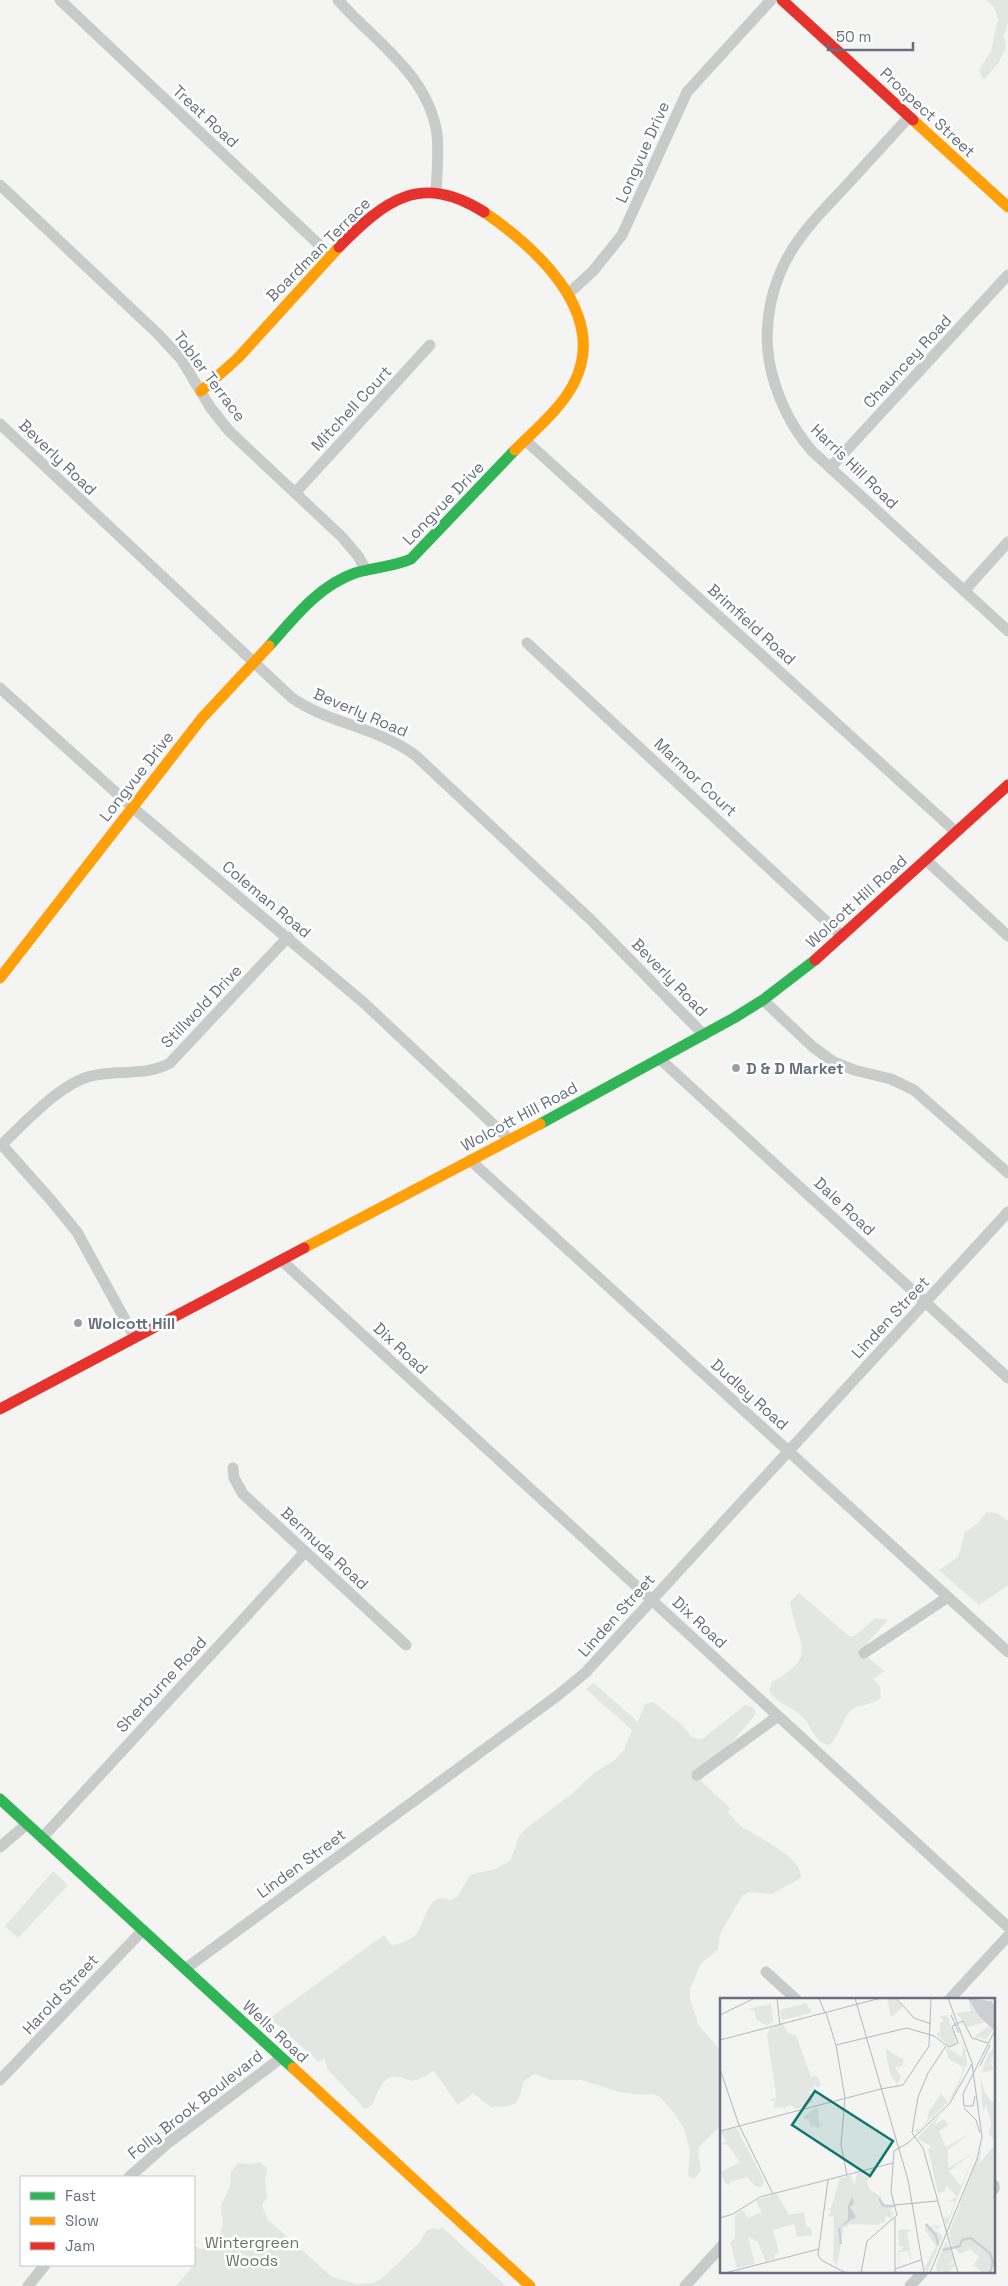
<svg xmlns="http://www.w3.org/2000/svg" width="1008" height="2286" font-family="'Space Grotesk',sans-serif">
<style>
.green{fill:#e3e6e2}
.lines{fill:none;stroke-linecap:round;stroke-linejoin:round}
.street{stroke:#c9caca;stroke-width:11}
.fast{stroke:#30b455;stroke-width:11}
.slow{stroke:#ff9f0a;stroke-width:11}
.jam{stroke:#e5322d;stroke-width:11}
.poi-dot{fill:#999ea8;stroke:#fff;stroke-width:2}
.labels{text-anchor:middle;stroke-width:5;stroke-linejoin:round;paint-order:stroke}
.street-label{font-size:16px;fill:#68707f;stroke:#fff}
.poi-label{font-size:16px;font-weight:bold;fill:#68707f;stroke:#fff;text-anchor:start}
.park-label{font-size:16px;fill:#676;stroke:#fff}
.inset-river{fill:none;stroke:#ccd0d4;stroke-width:2.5}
.inset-road{fill:none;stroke:#b4b7be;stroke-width:1}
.view{fill:#0f766e;fill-opacity:0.15;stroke:#0f766e;stroke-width:2.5}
.inset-edge{fill:none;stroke:#68707f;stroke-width:2.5}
</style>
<rect width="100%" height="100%" fill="#f4f4f3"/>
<g class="green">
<polygon points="986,0 1008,0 1008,22 1004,35 1006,47 999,62 985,79 982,77 979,70 991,51 998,19 994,7"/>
<polygon points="987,1512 997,1513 1008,1521 1008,1585 979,1605 939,1570 958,1557 965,1532 977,1524"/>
<path d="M799,1593L849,1636C858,1638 867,1623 876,1618L888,1620L868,1642L864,1654L884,1671L873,1679L880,1687L881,1698C872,1706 858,1703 850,1711C843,1718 836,1742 830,1744C820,1748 811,1728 807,1722C795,1706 778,1706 769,1690L772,1682C822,1655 796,1644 790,1602Z"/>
<path d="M594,1683L638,1722L645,1704L653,1702L681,1724L692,1737L700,1739L705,1737L745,1705L753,1707L756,1714L700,1780L731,1809L727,1812C733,1815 735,1822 741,1826C757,1837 802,1856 801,1878L772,1894L749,1892L742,1896L720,1934L718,1950L701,1963L690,1989V2000L699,2026L722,2052V2124L700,2146L698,2152L701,2170L695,2178H691L688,2175L690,2151L684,2129L674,2113L660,2097L653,2094L643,2095L620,2092L581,2080H551L534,2074L523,2082C518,2107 516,2106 491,2107L473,2093L458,2105L434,2071C428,2074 422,2079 416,2080C408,2082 404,2077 397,2077C382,2075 377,2095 372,2105L365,2109L328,2070L324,2058L319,2062L270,2018L384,1935L392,1946C400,1943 412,1940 417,1933C424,1923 424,1911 435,1900L441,1898L451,1900L458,1896L470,1875L495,1869L510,1861L519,1837L525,1829L572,1794L594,1773L615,1760L624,1749L632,1730L586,1689Z"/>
<polygon points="53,1871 68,1885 18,1938 5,1926"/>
<polygon points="260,2162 267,2168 265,2182 267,2197 262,2205 267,2219 332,2277 357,2284 373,2283 381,2279 419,2243 427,2230 433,2228 439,2230 442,2227 506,2286 176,2286 192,2267 189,2265 194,2265 194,2245 199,2249 209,2248 220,2235 223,2224 221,2206 230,2186 231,2172 238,2163 250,2164"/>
</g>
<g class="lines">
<g class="street">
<polyline points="60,0 331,256"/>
<path d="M338,0C375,42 428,74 437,134C439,153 437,172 436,192"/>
<path d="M909,117C888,140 866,164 845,187C830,203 813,220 800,238C771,277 760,328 772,374C780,404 792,428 812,451L1008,631"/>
<polyline points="0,185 158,334 181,359 210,407 229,431 342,537 358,556 366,570"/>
<polyline points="568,294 593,271 622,235 687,92 771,0"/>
<path d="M0,424L292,698C330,724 377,727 415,755L591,920L704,1035"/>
<polyline points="525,440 956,832"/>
<polyline points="830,468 1008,275"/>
<polyline points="295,493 430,345"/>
<polyline points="964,591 1008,542"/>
<polyline points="527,643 842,936"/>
<polyline points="0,688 132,807 364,1003 509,1139"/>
<polyline points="926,860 1008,936"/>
<polyline points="763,1000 813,1047 832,1061 854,1070 891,1079 914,1090 1008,1173"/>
<polyline points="660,1059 1008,1378"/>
<polyline points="2,1145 50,1199 77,1232 134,1336"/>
<path d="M0,1146C24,1124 59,1084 91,1076C118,1069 145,1077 170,1063L288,937"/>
<polyline points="470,1160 1008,1652"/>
<polyline points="281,1260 1008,1927"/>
<polyline points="233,1468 234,1478 243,1494 406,1645"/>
<polyline points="864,1653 948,1597"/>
<polyline points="697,1775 778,1716"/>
<polyline points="42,1838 305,1552"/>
<polyline points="0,1847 27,1824"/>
<polyline points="185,1969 557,1696 585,1673 1008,1212"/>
<polyline points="766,1972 797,2000"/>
<polyline points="949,2000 1008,1936"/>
<polyline points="0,2080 143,1930"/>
<polyline points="129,2177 168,2143 281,2058"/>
<polyline points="994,2185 994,2189"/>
<polyline points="28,2286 45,2265"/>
<polyline points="685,2286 722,2246"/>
<polyline points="910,2286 923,2272"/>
</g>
<g class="fast">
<path d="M269,646C294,618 318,586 355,573C374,567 393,567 411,559L515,450"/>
<polyline points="540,1124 734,1018 763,1000 815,960"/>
<polyline points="0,1799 293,2068"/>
</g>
<g class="slow">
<polyline points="913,120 1008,207"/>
<path d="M484,212C535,247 608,312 575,381C562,408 536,429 515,450"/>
<polyline points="201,391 238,358 339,247"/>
<polyline points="0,978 202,718 269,646"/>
<polyline points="304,1248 540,1124"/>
<polyline points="293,2068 530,2286"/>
</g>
<g class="jam">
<polyline points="782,0 913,120"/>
<path d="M339,247C385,200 421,172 484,212"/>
<polyline points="815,960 1008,785"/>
<polyline points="0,1409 304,1248"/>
</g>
</g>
<g class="poi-dot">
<circle cx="736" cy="1068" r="5"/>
<circle cx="78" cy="1323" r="5"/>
</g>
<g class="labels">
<g class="street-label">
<text transform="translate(928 112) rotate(43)" y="6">Prospect Street</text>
<text transform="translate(206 116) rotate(43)" y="6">Treat Road</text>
<text transform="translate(642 152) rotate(-66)" y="6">Longvue Drive</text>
<text transform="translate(318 249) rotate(-45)" y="6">Boardman Terrace</text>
<text transform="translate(907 361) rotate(-47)" y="6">Chauncey Road</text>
<text transform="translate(210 376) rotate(53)" y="6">Tobler Terrace</text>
<text transform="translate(351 408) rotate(-47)" y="6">Mitchell Court</text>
<text transform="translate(58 457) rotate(44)" y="6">Beverly Road</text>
<text transform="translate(855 466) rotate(44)" y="6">Harris Hill Road</text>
<text transform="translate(443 503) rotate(-46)" y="6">Longvue Drive</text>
<text transform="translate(752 624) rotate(42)" y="6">Brimfield Road</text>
<text transform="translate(361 712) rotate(23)" y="6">Beverly Road</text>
<text transform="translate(136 776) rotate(-52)" y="6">Longvue Drive</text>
<text transform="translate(696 777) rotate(43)" y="6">Marmor Court</text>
<text transform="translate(267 899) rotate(40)" y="6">Coleman Road</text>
<text transform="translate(856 901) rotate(-42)" y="6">Wolcott Hill Road</text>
<text transform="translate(670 977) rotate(46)" y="6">Beverly Road</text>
<text transform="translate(201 1006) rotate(-46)" y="6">Stillwold Drive</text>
<text transform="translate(519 1116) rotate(-28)" y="6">Wolcott Hill Road</text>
<text transform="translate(845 1206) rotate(43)" y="6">Dale Road</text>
<text transform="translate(890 1317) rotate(-47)" y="6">Linden Street</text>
<text transform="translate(401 1348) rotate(43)" y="6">Dix Road</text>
<text transform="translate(750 1394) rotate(42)" y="6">Dudley Road</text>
<text transform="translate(325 1548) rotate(43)" y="6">Bermuda Road</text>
<text transform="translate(616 1615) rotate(-48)" y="6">Linden Street</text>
<text transform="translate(700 1622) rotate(43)" y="6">Dix Road</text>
<text transform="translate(161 1684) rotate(-47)" y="6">Sherburne Road</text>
<text transform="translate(301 1863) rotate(-36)" y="6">Linden Street</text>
<text transform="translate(60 1994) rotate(-47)" y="6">Harold Street</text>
<text transform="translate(276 2031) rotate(43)" y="6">Wells Road</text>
<text transform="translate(195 2104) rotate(-38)" y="6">Folly Brook Boulevard</text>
</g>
<g class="poi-label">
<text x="746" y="1074">D &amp; D Market</text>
<text x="88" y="1329">Wolcott Hill</text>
</g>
<g class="park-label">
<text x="252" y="2248">Wintergreen<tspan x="252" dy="18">Woods</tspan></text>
</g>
</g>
<g transform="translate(720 1998)">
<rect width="275" height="275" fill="#f4f4f3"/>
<path d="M167,0H175L183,9L171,19ZM248,0L259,18L274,31L266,41L254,39L269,28L265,24L248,29L236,15L251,13ZM87,5L89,11L92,10L90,15L81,17L80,21L79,18L62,22L60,12ZM51,6L53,22L48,28L37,22L34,12L27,11ZM227,17L235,39V46L229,48L216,36L220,34V24H225L220,19ZM63,26L68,35L76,37L91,79L97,78L101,86L98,90L94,87V92L89,93L93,104L77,111L70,107L65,109L66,114L64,109L54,110L55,103L48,102L56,100V96L47,37L50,30ZM236,34L245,52L247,65L236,94L229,103L242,76L243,69L229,61L226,52L227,49L242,59L243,49ZM165,50L184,62L182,68L175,69L181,79L177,87L170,75ZM275,50L271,65L275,76L273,72L261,75L268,56ZM260,78L265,95L272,104L275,103V144L269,135L271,124L266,107L263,114ZM221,96L228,104L196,135L195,131L199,132L207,123L209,113ZM98,108L99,126H102L98,131L96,128L91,129L89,123L83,119ZM220,117L214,127L224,121L228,127L219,133L226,149L250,135L228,152V170L253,155L229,173L241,188L258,147L227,227L223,221L229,219L235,204L228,203L237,199L227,188L225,193L218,195L208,151L212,149L197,140ZM16,129L44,182L42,189L35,188L27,179L10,184L9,187L5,185L1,174L20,164L8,147L0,146L6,144L1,133ZM262,149L259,166L272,150H275V264L270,269V275H263L252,266L258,267L254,265L259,259L250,251L240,256L231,245L229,239L233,236L228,237ZM142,174L144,178L154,177L147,182L149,191L161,199L162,205L172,208L170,214H174V215L171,217L173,221L166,218L164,225L160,224L159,227L128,226L127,230L124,228L117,268L113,262L114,218L109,219L111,212L106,210H111L120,180L131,177L134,188L137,176ZM57,196L69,217L84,214L86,228L91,230L92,237L77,239L74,226L53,232L59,255L54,257L55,261L46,264L38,244L28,239L35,266L17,270L10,244L15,240V217L22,212L28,220L40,215L43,219L36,202ZM205,226L209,230L218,227L219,232L215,229L212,232L220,235L222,240L207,275L204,271L216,248L205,232ZM182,231L192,232L187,235L191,259L190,262L189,253L179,254L178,270V254L184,249L179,248L178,233ZM226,243L234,261L227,269L233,264L235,267L228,275H223V272L217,275L216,267Z" fill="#e3e6e2"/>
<path d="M248,0L271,3L274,0L272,4L275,8V33L259,18ZM132,199L134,205L130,209L136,219L119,230L128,221V208Z" fill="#ccd0d4"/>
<path class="inset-river" d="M159,201L164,208H174M206,226L216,238L218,247M119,230L121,246M223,252L240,248L242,242L251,240L270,255L273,264L270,275"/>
<path class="inset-road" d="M57,0L60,27M99,0L105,15M135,0L188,182L204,275M176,0L194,20L211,26M106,15L116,47L125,100L121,147L127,177M0,17L35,0M231,17L239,35M0,42L161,0M116,47L187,30L214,38L229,49L238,45L232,28L243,23L252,40L268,45M226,48L208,75L198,99L192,135L203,150L238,275M260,68L270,47M0,71L19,127L53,196M161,91L183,87L209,48L211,0M255,98L253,108H244L243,96L275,32M230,105L252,66M244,110L256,122L260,135M0,133L161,91M108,182L98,257L101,262L126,275M175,207L217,203M0,220L13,216L40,199L173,165M175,271L201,262M5,275L99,251M141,275L147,243L177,217L171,194L174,153L188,145L230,105M175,275V220M210,275L257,161L262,139L252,65L228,0"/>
<path class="view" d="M95,93L173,143L150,178L72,127Z"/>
<rect width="275" height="275" class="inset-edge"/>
</g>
<rect x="20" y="2176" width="175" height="90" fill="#ffffff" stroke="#c3c6cc"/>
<rect x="30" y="2192" width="25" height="8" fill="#30b455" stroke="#c3c6cc"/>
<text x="65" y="2201" font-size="15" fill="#68707f">Fast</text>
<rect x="30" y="2217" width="25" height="8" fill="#ff9f0a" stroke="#c3c6cc"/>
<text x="65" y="2226" font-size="15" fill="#68707f">Slow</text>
<rect x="30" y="2242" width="25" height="8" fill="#e5322d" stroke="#c3c6cc"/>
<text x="65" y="2251" font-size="15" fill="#68707f">Jam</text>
<path d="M828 42v8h85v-8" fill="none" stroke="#68707f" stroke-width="2.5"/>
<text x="836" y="42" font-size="15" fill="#68707f" stroke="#ffffff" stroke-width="4" paint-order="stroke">50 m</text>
</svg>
